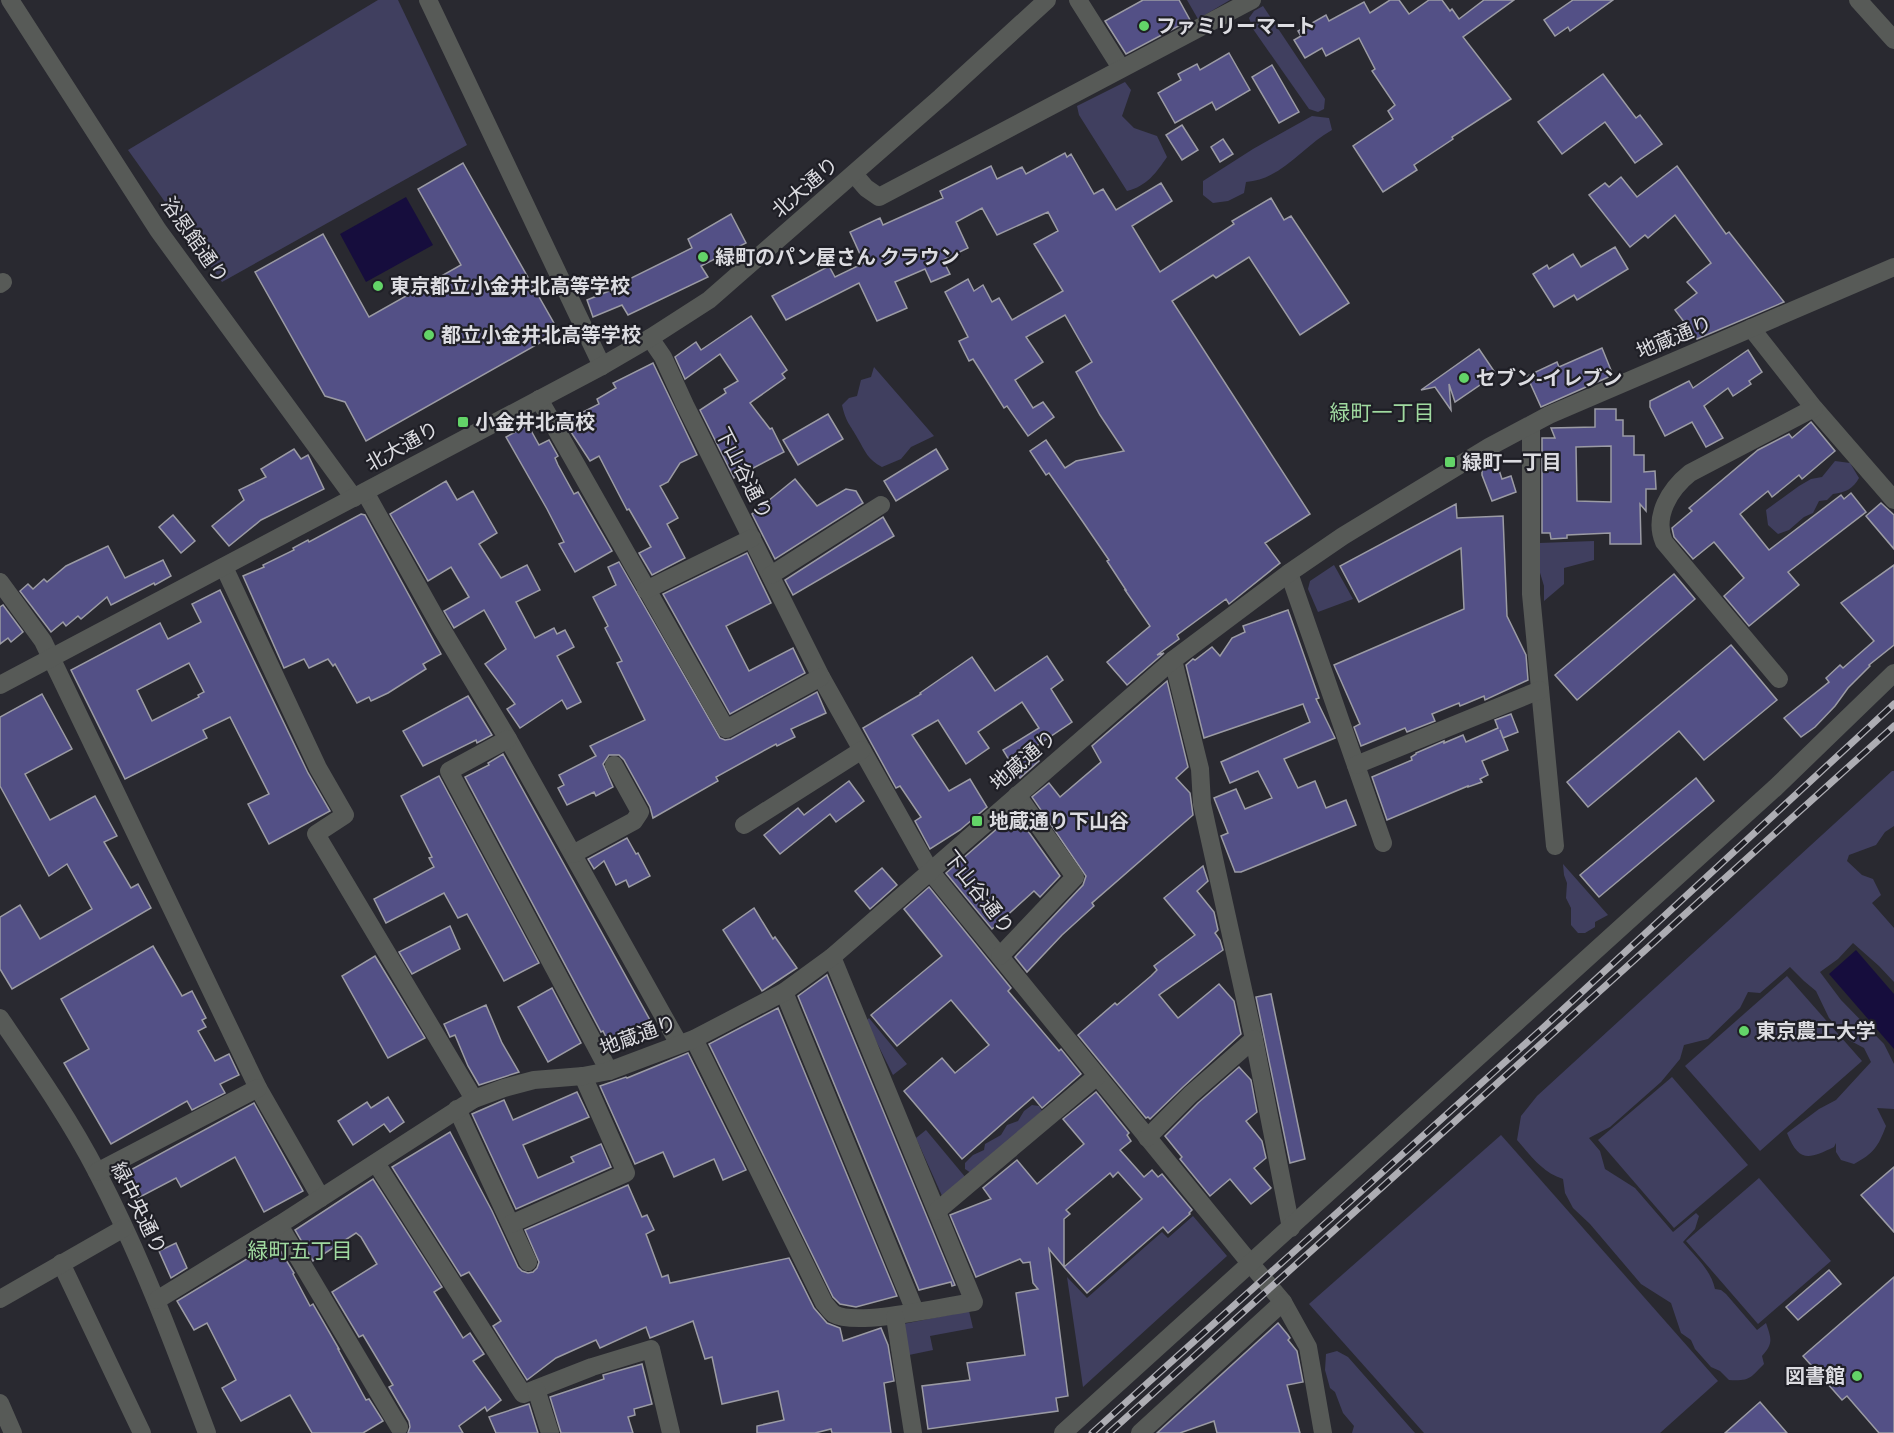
<svg xmlns="http://www.w3.org/2000/svg" width="1894" height="1433" font-family="'Zilla Slab','Noto Sans JP',serif">
<style>
.green{fill:#403f5f}
.water{fill:#160d3d}
.building{fill:#535086;stroke:#9b9ba4;stroke-width:1.5;fill-rule:evenodd}
.lines{fill:none;stroke-linecap:round;stroke-linejoin:round}
.minor{stroke:#575a57;stroke-width:18}
.rail-casing{stroke:#adadb3;stroke-width:7}
.rail{stroke:#1f1f26;stroke-width:4.5;stroke-dasharray:14;stroke-linecap:butt}
.poi-dot{fill:#63d468;stroke:#1f1f26;stroke-width:2}
.labels{text-anchor:middle;stroke-width:4.5;stroke-linejoin:round;paint-order:stroke}
.poi-label{font-size:20px;font-weight:bold;fill:#dcdce1;stroke:#1f1f26;text-anchor:start}
.street-label{font-size:20px;fill:#dcdce1;stroke:#1f1f26}
.neighbourhood-label{font-size:21px;fill:#a0daa0;stroke:#1f1f26}
</style>
<rect width="100%" height="100%" fill="#292930"/>
<g class="green">
<polygon points="378,0 398,0 467,145 222,282 128,150"/>
<polygon points="1187,0 1230,0 1198,19"/>
<polygon points="1263,6 1325,99 1324,109 1318,112 1309,109 1253,29 1249,18 1254,11"/>
<path d="M1125,82L1131,90L1122,116L1134,128L1157,136L1167,157C1156,173 1147,186 1127,191L1079,115L1077,106Z"/>
<path d="M1312,116L1329,118L1332,130C1303,146 1281,180 1246,182L1244,193L1228,201L1213,203L1203,195V181L1253,149Z"/>
<path d="M874,367L934,436L911,447L901,459L882,467C868,460 865,451 858,439C850,424 846,423 842,405L849,398L857,396L861,380L871,377Z"/>
<path d="M1835,461L1850,463L1859,478C1853,489 1846,492 1833,494L1827,500L1819,501L1813,513L1804,517L1789,530L1778,534L1768,525L1766,510L1799,486L1811,479L1822,477Z"/>
<polygon points="1594,541 1594,560 1564,568 1564,584 1544,601 1544,586 1538,566 1539,543"/>
<polygon points="1334,565 1353,599 1318,612 1308,589 1310,581"/>
<path d="M1892,771H1894V826L1885,832L1876,845L1849,855L1847,861L1862,875L1873,879L1881,895L1872,903L1894,928V982L1879,966L1853,943L1838,959L1820,972L1841,1000L1884,1044L1894,1064V1109L1877,1108L1886,1126C1878,1147 1874,1153 1854,1164L1841,1160L1836,1152V1143L1834,1147C1809,1159 1799,1163 1787,1133L1819,1109L1836,1100L1871,1062L1864,1048L1849,1040L1829,1018L1816,991L1804,981L1790,967L1760,993L1748,992L1740,1008L1708,1039L1684,1045L1680,1059L1661,1082L1610,1127L1589,1138L1600,1151L1605,1169L1635,1188L1673,1232L1696,1213L1699,1216L1695,1229L1683,1242C1695,1256 1711,1270 1715,1289L1721,1290L1726,1294L1757,1330L1766,1323C1771,1338 1774,1343 1762,1356L1764,1364C1750,1378 1751,1381 1729,1380L1720,1371L1711,1367L1695,1349L1691,1340L1681,1333L1671,1303L1641,1284L1590,1224L1573,1208L1565,1193L1563,1179C1542,1172 1531,1156 1517,1140L1521,1116L1537,1096Z"/>
<polygon points="1563,864 1608,915 1595,922 1595,927 1585,933 1578,933 1571,925 1571,908 1566,898 1567,883 1564,875"/>
<polygon points="1787,976 1862,1061 1760,1151 1685,1066"/>
<polygon points="869,1018 907,1064 893,1075 866,1021"/>
<polygon points="1672,1077 1748,1165 1674,1228 1598,1140"/>
<polygon points="1032,1105 1039,1106 1042,1111 971,1173 965,1169 965,1163 973,1155 984,1150 985,1144 1001,1135 1007,1125 1018,1121 1024,1111"/>
<polygon points="926,1130 966,1178 943,1198 916,1138"/>
<polygon points="1501,1135 1718,1381 1660,1433 1424,1433 1309,1304"/>
<polygon points="1759,1178 1831,1261 1758,1324 1686,1241"/>
<polygon points="1193,1216 1227,1256 1083,1387 1067,1277 1087,1298 1162,1232 1168,1238"/>
<polygon points="969,1311 973,1328 930,1336 933,1350 909,1355 903,1324"/>
<polygon points="1337,1351 1348,1357 1415,1433 1352,1433 1354,1426 1343,1413 1335,1392 1330,1388 1325,1370 1326,1354"/>
</g>
<g class="water">
<polygon points="406,197 433,245 366,282 340,234"/>
<polygon points="1856,950 1894,994 1894,1049 1829,974"/>
</g>
<g class="building">
<polygon points="1143,0 1179,0 1190,20 1126,54 1105,21"/>
<polygon points="1390,0 1399,0 1409,14 1429,0 1442,0 1450,11 1452,9 1459,19 1484,0 1514,0 1463,37 1511,99 1452,137 1453,139 1414,165 1417,170 1383,192 1353,146 1393,119 1388,111 1395,105 1372,71 1375,69 1359,38 1326,56 1322,48 1305,58 1294,40 1301,36 1298,31 1326,15 1329,21 1364,2 1370,13"/>
<polygon points="1573,0 1613,0 1570,31 1568,27 1555,36 1544,20"/>
<polygon points="1229,53 1250,90 1216,110 1212,102 1175,123 1158,93 1181,80 1178,74 1197,64 1200,70"/>
<polygon points="1272,65 1299,112 1279,123 1252,77"/>
<polygon points="1603,74 1636,118 1640,115 1662,144 1635,163 1605,122 1562,154 1538,122"/>
<polygon points="1182,125 1198,150 1182,160 1166,135"/>
<polygon points="1223,139 1233,154 1220,162 1211,147"/>
<polygon points="1065,153 1067,157 1071,154 1094,194 1103,189 1116,210 1161,183 1172,201 1132,226 1160,272 1234,224 1232,221 1271,198 1284,220 1291,216 1349,303 1300,335 1249,257 1216,278 1213,275 1172,301 1310,514 1265,543 1280,563 1229,604 1226,599 1177,635 1179,639 1157,655 1164,653 1127,685 1107,662 1150,626 1125,590 1126,590 1107,561 1109,560 1083,522 1049,473 1046,475 1030,451 1046,440 1065,468 1076,461 1124,451 1100,415 1076,372 1092,362 1065,315 1026,337 1043,362 1015,380 1033,408 1043,402 1054,417 1028,436 1007,406 1004,408 973,359 969,361 959,341 968,337 945,292 968,279 974,291 983,285 992,302 999,298 1012,320 1063,291 1034,244 1058,231 1048,212 997,235 982,208 956,222 968,248 943,260 950,274 931,282 925,269 895,282 907,308 877,321 859,283 786,320 772,296 829,266 835,277 864,263 850,232 880,218 883,225 943,198 940,191 991,166 997,179 1022,167 1026,174"/>
<polygon points="463,163 559,332 366,441 345,402 325,396 255,272 323,234 369,317 461,265 418,189"/>
<polygon points="1677,166 1726,234 1729,232 1784,302 1697,339 1675,310 1697,293 1687,282 1711,263 1675,215 1648,238 1645,235 1630,247 1589,195 1605,183 1609,187 1621,177 1637,197"/>
<polygon points="731,214 746,243 701,266 708,277 628,315 622,305 593,317 587,300 614,289 613,287 692,248 688,239"/>
<polygon points="1615,247 1628,269 1577,300 1574,295 1554,307 1533,274 1547,265 1549,269 1573,254 1581,267"/>
<polygon points="751,316 787,370 782,374 785,378 750,403 770,429 772,428 784,452 734,478 700,410 726,393 724,389 738,381 720,354 685,379 675,357 696,342 701,350"/>
<polygon points="1602,348 1613,375 1541,407 1527,376 1557,362 1559,367"/>
<polygon points="1479,349 1496,374 1455,402 1449,384 1451,410 1435,387 1421,390"/>
<polygon points="1748,350 1762,372 1749,381 1751,384 1733,396 1728,388 1704,406 1723,438 1706,447 1692,422 1665,436 1650,407 1650,401 1689,381 1693,388"/>
<polygon points="653,363 697,455 680,463 668,482 660,486 678,518 667,524 685,558 652,575 639,553 651,547 629,509 627,510 599,456 590,461 569,429 571,428 567,420 599,404 597,399 616,388 613,383"/>
<path d="M1595,409H1616V420H1623V436H1634V455H1644V472L1655,471L1656,489H1646V511L1640,504L1641,544H1610V533L1567,535V538L1551,539L1550,533H1542V438H1555L1551,428L1595,427ZM1611,446V502L1577,501L1576,447Z"/>
<polygon points="828,414 843,439 798,465 783,440"/>
<polygon points="1811,422 1835,451 1802,479 1799,475 1772,497 1768,491 1740,514 1769,550 1841,495 1844,499 1851,493 1866,512 1788,572 1799,585 1749,626 1724,596 1744,578 1714,542 1693,559 1674,537 1672,528 1692,511 1689,508 1758,450 1789,434 1792,438"/>
<polygon points="528,425 539,445 549,440 558,456 555,458 558,465 574,494 578,492 612,551 575,572 559,544 564,542 547,509 506,437"/>
<polygon points="294,449 301,459 308,455 324,489 261,520 229,546 212,526 244,500 239,490 266,477 261,469"/>
<polygon points="936,449 948,469 896,501 884,481"/>
<polygon points="1497,464 1502,479 1511,476 1516,492 1492,501 1482,475 1482,469"/>
<polygon points="795,479 817,506 846,489 856,491 863,503 775,559 752,514"/>
<polygon points="446,481 457,500 473,491 497,533 479,544 501,578 527,565 540,590 516,602 535,638 554,628 557,634 565,630 574,647 557,656 581,702 567,709 562,700 520,728 507,709 515,704 485,664 506,649 484,610 454,628 444,611 469,597 451,567 428,581 390,514"/>
<polygon points="1881,503 1894,515 1894,549 1866,516"/>
<polygon points="1456,504 1457,518 1503,516 1507,616 1526,655 1528,680 1485,700 1484,696 1460,706 1459,703 1432,714 1435,721 1407,732 1405,728 1361,746 1354,727 1360,724 1334,665 1464,609 1461,548 1359,602 1340,566"/>
<polygon points="361,514 365,515 441,654 423,664 426,669 388,693 371,701 369,697 357,703 335,664 333,666 328,659 309,668 304,659 284,668 243,576 264,567 263,565 294,550 293,548 308,540 309,542"/>
<polygon points="173,515 195,541 181,553 159,527"/>
<polygon points="883,517 894,536 793,595 785,580"/>
<polygon points="108,546 125,578 163,560 171,576 155,585 154,583 111,605 107,597 81,619 78,616 66,626 63,622 51,632 20,591 28,584 33,589 44,579 47,582 66,566"/>
<polygon points="747,553 771,603 726,626 749,671 793,648 805,673 730,714 663,594"/>
<polygon points="619,562 720,738 725,740 731,739 817,692 826,713 791,729 795,737 777,746 776,744 716,777 718,781 653,818 650,807 624,760 619,755 609,755 603,764 613,787 596,796 594,792 567,805 558,788 564,785 559,775 596,756 590,746 645,720 617,663 622,661 605,628 608,626 593,597 616,585 608,567"/>
<polygon points="1894,565 1894,645 1869,665 1870,666 1848,688 1835,706 1815,727 1801,737 1784,718 1829,682 1826,678 1840,665 1843,668 1874,641 1841,603"/>
<polygon points="1674,574 1695,599 1577,700 1555,675"/>
<path d="M220,590L308,773L330,811L269,844L248,804L269,794L230,717L203,730L207,738L125,779L71,670L160,623L168,639L201,622L192,604ZM189,663L204,692L198,695L199,697L152,721L137,690Z"/>
<polygon points="3,605 23,632 11,642 8,638 0,644 0,607"/>
<polygon points="1288,610 1319,698 1316,699 1335,738 1284,759 1298,788 1315,781 1326,808 1346,800 1356,825 1241,872 1235,872 1221,836 1228,833 1214,798 1236,789 1245,809 1272,798 1258,771 1230,783 1221,762 1310,722 1303,704 1204,738 1186,665 1193,659 1195,660 1212,647 1220,656 1232,638 1245,632 1243,626"/>
<polygon points="1731,645 1777,700 1704,760 1679,731 1588,807 1567,782"/>
<polygon points="1047,656 1063,680 1051,689 1072,722 1032,749 1039,761 1020,778 1003,750 1039,728 1022,702 978,732 989,748 966,764 938,720 912,735 949,791 970,779 987,807 960,830 930,849 915,821 921,817 900,786 896,788 863,728 921,694 920,693 972,657 995,691"/>
<polygon points="1167,681 1188,767 1176,778 1190,793 1193,815 1092,903 1094,906 1062,935 1027,972 1015,957 1083,885 1086,876 1032,797 1049,783 1060,797 1101,762 1092,746"/>
<polygon points="42,694 72,749 25,774 50,820 95,796 117,836 104,842 131,888 138,884 151,908 12,989 0,969 0,917 20,905 40,939 92,909 67,864 49,876 0,786 0,717"/>
<polygon points="468,696 492,735 477,743 476,740 423,766 403,731"/>
<polygon points="1511,714 1518,732 1503,738 1500,730 1508,750 1482,761 1488,775 1480,779 1482,782 1468,787 1468,786 1387,820 1372,777 1412,760 1411,757 1416,754 1416,753 1444,741 1444,743 1463,735 1466,742 1498,728 1495,720"/>
<polygon points="503,754 650,1020 609,1043 603,1031 601,1032 465,777 489,765 488,763"/>
<polygon points="439,776 539,963 504,981 467,914 458,918 444,893 386,923 374,899 434,867 429,858 432,857 401,796"/>
<polygon points="1696,778 1714,801 1599,897 1580,875"/>
<polygon points="849,781 864,801 836,822 830,814 780,854 764,835 798,808 804,815"/>
<polygon points="1018,817 1060,876 1040,897 1034,891 992,929 946,873 999,827 1000,829"/>
<polygon points="627,838 636,854 638,853 650,876 629,887 626,880 616,885 604,861 594,869 588,859"/>
<polygon points="1203,866 1208,881 1197,891 1214,912 1218,930 1215,933 1220,940 1223,950 1159,995 1178,1018 1219,984 1234,1001 1241,1034 1183,1087 1150,1119 1148,1117 1146,1118 1078,1035 1115,1003 1117,1005 1151,976 1157,970 1154,966 1195,935 1164,898"/>
<polygon points="882,868 897,885 870,909 855,891"/>
<polygon points="929,887 1011,988 1008,991 1059,1051 1061,1049 1081,1074 1042,1108 1033,1097 962,1159 904,1091 942,1058 955,1073 989,1045 951,1000 897,1046 871,1015 942,956 904,909"/>
<polygon points="754,908 773,939 775,937 797,968 762,991 723,930"/>
<polygon points="450,926 460,949 412,974 399,952"/>
<polygon points="153,946 182,996 192,991 206,1018 202,1020 206,1027 198,1031 215,1061 229,1054 239,1075 220,1084 225,1093 192,1110 187,1101 111,1144 64,1063 89,1049 61,999"/>
<polygon points="375,956 425,1038 388,1058 342,976"/>
<polygon points="827,975 889,1125 955,1285 952,1286 951,1282 919,1290 798,996"/>
<polygon points="552,988 581,1043 548,1062 518,1007"/>
<polygon points="1271,994 1305,1159 1290,1163 1256,997"/>
<polygon points="486,1005 502,1043 519,1072 479,1085 468,1066 455,1035 450,1037 444,1024"/>
<polygon points="778,1008 897,1296 856,1307 840,1304 833,1297 709,1044"/>
<polygon points="688,1053 746,1170 723,1180 714,1159 674,1177 663,1152 635,1164 600,1086 626,1077 627,1078"/>
<polygon points="1239,1067 1251,1080 1257,1112 1246,1121 1262,1141 1266,1158 1254,1168 1271,1188 1251,1204 1230,1179 1210,1196 1180,1159 1182,1157 1165,1136 1198,1103"/>
<polygon points="577,1092 589,1117 523,1145 538,1178 574,1162 571,1157 601,1144 611,1167 516,1209 472,1114 504,1100 513,1120"/>
<polygon points="1096,1092 1129,1133 1127,1135 1131,1141 1120,1150 1144,1177 1152,1170 1158,1177 1162,1174 1192,1210 1189,1213 1190,1214 1168,1233 1163,1227 1087,1293 1064,1267 1142,1199 1118,1172 1113,1177 1110,1173 1066,1210 1070,1214 1064,1219 1064,1267 1049,1249 1068,1396 1056,1398 1058,1411 928,1429 922,1386 970,1380 967,1363 1025,1355 1016,1293 1038,1289 1033,1283 1030,1262 1023,1263 1020,1259 976,1277 950,1215 991,1199 983,1188 1017,1160 1037,1184 1084,1144 1063,1119"/>
<polygon points="388,1097 404,1122 390,1132 384,1124 353,1145 338,1121 367,1102 371,1108"/>
<polygon points="254,1103 303,1191 264,1212 235,1157 181,1187 176,1178 138,1198 125,1173"/>
<polygon points="450,1132 492,1211 518,1267 522,1271 528,1273 533,1272 537,1268 539,1262 525,1230 628,1185 642,1217 647,1215 654,1230 646,1234 662,1277 668,1275 670,1283 789,1258 814,1308 827,1323 840,1328 843,1341 881,1328 888,1345 894,1381 884,1383 891,1433 832,1433 831,1429 815,1433 757,1433 757,1426 784,1420 778,1391 722,1404 712,1357 705,1359 693,1321 650,1338 646,1327 600,1348 596,1340 556,1358 527,1380 493,1326 501,1321 469,1272 461,1276 392,1167"/>
<polygon points="1894,1167 1894,1232 1861,1195"/>
<polygon points="373,1179 442,1287 434,1292 463,1338 470,1333 484,1354 473,1361 501,1400 487,1411 485,1407 459,1426 463,1433 408,1433 410,1427 409,1421 389,1387 393,1385 363,1335 359,1337 332,1292 377,1264 361,1237 356,1233 313,1261 295,1230"/>
<polygon points="275,1242 294,1273 293,1274 310,1306 313,1304 339,1349 338,1349 366,1400 369,1399 383,1421 363,1433 312,1433 290,1395 241,1421 222,1388 236,1380 207,1323 194,1330 177,1301"/>
<polygon points="176,1243 187,1268 171,1278 159,1251"/>
<polygon points="1829,1270 1841,1284 1798,1320 1786,1307"/>
<polygon points="1894,1277 1894,1433 1879,1433 1847,1396 1842,1400 1803,1356"/>
<polygon points="1278,1323 1288,1335 1290,1338 1288,1340 1297,1351 1303,1382 1287,1385 1300,1433 1217,1433 1214,1421 1180,1433 1157,1433"/>
<polygon points="642,1364 652,1404 634,1409 635,1415 628,1417 633,1433 561,1433 550,1397 604,1379 603,1375"/>
<polygon points="1760,1402 1787,1433 1725,1433"/>
<polygon points="529,1404 538,1433 496,1433 489,1417"/>
</g>
<g class="lines">
<g class="minor">
<polyline points="10,0 158,230 354,498"/>
<polyline points="428,0 602,366"/>
<polyline points="1078,0 1121,68"/>
<polyline points="1858,0 1894,40"/>
<polyline points="854,174 866,188 879,197 1252,0"/>
<polyline points="0,284 3,282"/>
<polyline points="1751,328 1814,408 1894,500"/>
<polyline points="650,338 663,357 685,405 821,677 930,871 1250,1263 1283,1302 1308,1347 1323,1433"/>
<polyline points="539,399 726,729 821,677"/>
<polyline points="1531,425 1531,594 1555,846"/>
<polyline points="365,492 440,626 508,739 679,1044"/>
<polyline points="224,567 318,768 345,815 316,834 474,1099"/>
<polyline points="1289,573 1383,843"/>
<polyline points="771,575 881,505"/>
<polyline points="0,582 43,641 258,1088 321,1198"/>
<polyline points="646,590 752,538"/>
<polyline points="1173,660 1200,769 1202,804 1254,1039 1291,1228"/>
<path d="M1779,679L1664,542C1653,516 1670,489 1690,473L1814,408"/>
<polyline points="0,685 602,366 650,338 709,300 941,97 1047,0"/>
<polyline points="508,739 449,771 609,1071"/>
<polyline points="1356,765 1540,690"/>
<polyline points="744,825 862,750"/>
<polyline points="573,854 634,821 640,812 614,765"/>
<polyline points="1000,956 1075,877 1017,795"/>
<polyline points="784,992 915,1311"/>
<path d="M0,1018C34,1068 69,1118 97,1172C141,1256 174,1345 207,1433"/>
<path d="M694,1039L824,1303C827,1306 830,1311 834,1314C856,1327 946,1306 974,1302L832,957"/>
<polyline points="457,1109 528,1262"/>
<polyline points="1147,1138 1190,1095 1254,1039"/>
<polyline points="376,1163 523,1394 592,1367 651,1349 671,1433"/>
<polyline points="97,1172 258,1088"/>
<polyline points="937,1211 1097,1076"/>
<polyline points="511,1224 626,1173 583,1076"/>
<polyline points="279,1225 399,1427"/>
<polyline points="61,1263 142,1433"/>
<polyline points="0,1299 124,1228"/>
<polyline points="157,1300 279,1225 474,1099 504,1088 534,1080 583,1076 609,1071 694,1039 784,992 832,957 1173,660 1289,573 1343,536 1489,447 1549,415 1894,267"/>
<polyline points="895,1317 913,1433"/>
<polyline points="536,1389 550,1433"/>
<polyline points="0,1403 13,1433"/>
<polyline points="1063,1433 1775,788 1894,673"/>
<polyline points="1140,1433 1283,1302"/>
</g>
<defs>
<g id="rail">
<polyline points="1092,1433 1544,1027 1894,704"/>
<polyline points="1109,1433 1894,726"/>
</g>
</defs>
<use href="#rail" class="rail-casing"/>
<use href="#rail" class="rail"/>
</g>
<g class="poi-dot">
<circle cx="1144" cy="26" r="6"/>
<circle cx="703" cy="257" r="6"/>
<circle cx="378" cy="286" r="6"/>
<circle cx="429" cy="335" r="6"/>
<circle cx="1464" cy="378" r="6"/>
<rect x="457" y="416" width="12" height="12" rx="3"/>
<rect x="1444" y="456" width="12" height="12" rx="3"/>
<rect x="971" y="815" width="12" height="12" rx="3"/>
<circle cx="1744" cy="1031" r="6"/>
<circle cx="1857" cy="1376" r="6"/>
</g>
<g class="labels">
<g class="poi-label">
<text x="1156" y="33">ファミリーマート</text>
<text x="715" y="264">緑町のパン屋さん クラウン</text>
<text x="390" y="293">東京都立小金井北高等学校</text>
<text x="441" y="342">都立小金井北高等学校</text>
<text x="1476" y="385">セブン-イレブン</text>
<text x="475" y="429">小金井北高校</text>
<text x="1462" y="469">緑町一丁目</text>
<text x="989" y="828">地蔵通り下山谷</text>
<text x="1756" y="1038">東京農工大学</text>
<text x="1845" y="1383" text-anchor="end">図書館</text>
</g>
<g class="street-label">
<text transform="translate(805 187) rotate(-41)" y="7">北大通り</text>
<text transform="translate(195 240) rotate(55)" y="7">浴恩館通り</text>
<text transform="translate(1674 337) rotate(-23)" y="7">地蔵通り</text>
<text transform="translate(402 446) rotate(-29)" y="7">北大通り</text>
<text transform="translate(744 473) rotate(63)" y="7">下山谷通り</text>
<text transform="translate(1023 760) rotate(-41)" y="7">地蔵通り</text>
<text transform="translate(979 892) rotate(52)" y="7">下山谷通り</text>
<text transform="translate(638 1035) rotate(-20)" y="7">地蔵通り</text>
<text transform="translate(139 1208) rotate(64)" y="7">緑中央通り</text>
</g>
<g class="neighbourhood-label">
<text x="1382" y="420">緑町一丁目</text>
<text x="300" y="1258">緑町五丁目</text>
</g>
</g>
</svg>
